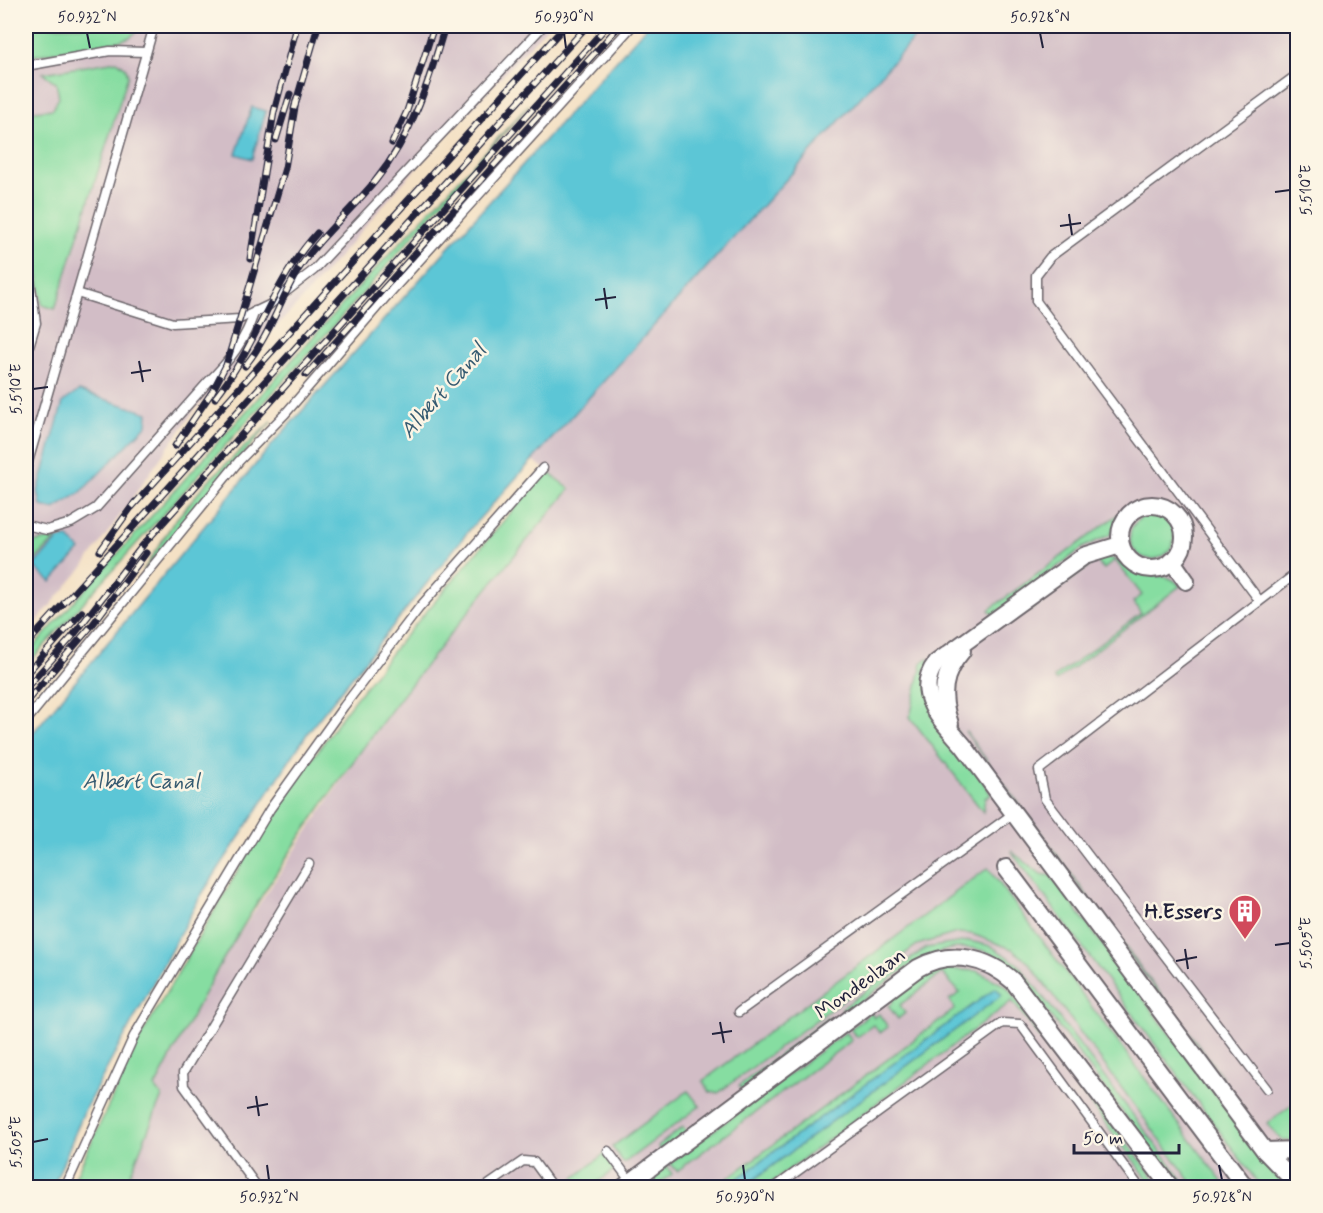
<svg xmlns="http://www.w3.org/2000/svg" width="1323" height="1213" font-family="Mynerve,sans-serif">
<style>
.industrial{fill:#d2bdc6}
.green{fill:#86dda1;stroke:#54806e;stroke-width:1.5}
.water{fill:#5cc6d6;stroke:#3f7488;stroke-width:1.5}
.lines{fill:none;stroke-linecap:round;stroke-linejoin:round}
.lane-casing{stroke:#6c656b;stroke-width:11}
.street-casing{stroke:#6c656b;stroke-width:20}
.lane{stroke:#fff;stroke-width:8}
.street{stroke:#fff;stroke-width:16}
.rail-casing{stroke:#22223b;stroke-width:7}
.rail{stroke:#fcf5e5;stroke-width:4.5;stroke-dasharray:14;stroke-linecap:butt}
.ticks{fill:none;stroke:#22223b;stroke-width:2}
.labels{text-anchor:middle;stroke-width:5;stroke-linejoin:round;paint-order:stroke}
.poi-label{font-size:21px;font-weight:bold;fill:#22223b;stroke:#fcf5e5;text-anchor:end}
.street-label{font-size:21px;fill:#22223b;stroke:#fcf5e5}
.water-label{font-size:22px;font-style:italic;fill:#365b71;stroke:#fcf5e5}
.neatline{fill:none;stroke:#22223b;stroke-width:2}
.ticks-label{font-size:15px;text-anchor:middle;fill:#22223b}
</style>
<rect width="100%" height="100%" fill="#fcf5e5"/>
<filter id="ink" filterUnits="userSpaceOnUse"><feTurbulence type="fractalNoise" baseFrequency=".0167" numOctaves="2"/><feDisplacementMap in="SourceGraphic" scale="12" xChannelSelector="R" yChannelSelector="G"/><feConvolveMatrix kernelMatrix="1 2 1 2 8 2 1 2 1" color-interpolation-filters="sRGB"/></filter>
<filter id="wash" filterUnits="userSpaceOnUse"><feTurbulence type="fractalNoise" baseFrequency=".008" numOctaves="4" result="noise"/><feDisplacementMap in="SourceGraphic" scale="24" xChannelSelector="R" yChannelSelector="G"/><feGaussianBlur stdDeviation="1.35" result="paint"/><feColorMatrix in="noise" values="0 0 0 0 0 0 0 0 0 0 0 0 0 0 0 0 0 1.4 0 .05"/><feComposite in="paint" operator="in"/></filter>
<g filter="url(#wash)">
<rect width="100%" height="100%" fill="#f4e1c5"/>
<g class="industrial">
<polygon points="26,26 548,26 400,186 296,306 196,408 84,566 26,634"/>
<polygon points="925,26 1297,26 1297,1187 125,1188 162,1096 155,1087 228,951 369,739 427,661 569,489 532,459"/>
</g>
<g class="green">
<polygon points="34,26 143,26 130,37 119,41 26,57 26,31"/>
<polygon points="117,61 126,68 128,76 55,309 42,305 26,188 26,112 53,109 59,97 56,83 43,73"/>
<polygon points="529,105 347,311 26,666 26,655 340,307"/>
<polygon points="272,421 143,571 173,523 208,481"/>
<path d="M546,471L570,489C446,636 326,785 228,951C202,995 179,1042 155,1087L162,1096L125,1187L70,1188L141,1036L251,848L281,803L345,712L396,647Z"/>
<polygon points="1124,510 1110,535 1084,547 993,615 989,610"/>
<circle cx="1152" cy="537" r="22"/>
<polygon points="57,538 26,569 26,544"/>
<path d="M1099,557C1120,557 1123,566 1140,572C1154,577 1170,573 1180,586L1056,681L1054,678L1141,613L1133,602L1142,595L1115,560L1104,569L1096,561L1029,611L1027,608L1089,561Z"/>
<polygon points="928,658 930,663 924,672 991,795 985,798 983,812 910,717 922,663"/>
<polygon points="965,731 1027,815 1026,816"/>
<polygon points="1029,817 1089,898 1088,899 1028,818"/>
<polygon points="1011,851 1041,874 1051,876 1259,1153 1288,1187 1261,1187"/>
<polygon points="988,868 1226,1187 1195,1187 1029,963 1012,949 972,934 957,933 917,945 718,1093 710,1092 703,1081"/>
<polygon points="1091,901 1152,983 1151,984 1090,902"/>
<path d="M969,941L991,946L1018,964L1188,1187H1179L1016,970C953,913 894,979 842,1016V1008L926,948Z"/>
<polygon points="945,969 977,971 1006,986 1161,1187 1154,1187 1012,1001 766,1187 715,1188 955,1009 949,1000 960,993 942,973 900,1005 905,1013 898,1019 888,1006 893,1002 891,998 920,977"/>
<polygon points="1154,985 1223,1078 1152,986"/>
<polygon points="871,1013 874,1018 879,1014 888,1027 880,1033 873,1025 857,1037 850,1029"/>
<polygon points="828,1018 836,1021 742,1090 739,1086"/>
<polygon points="846,1032 852,1040 677,1171 670,1163"/>
<polygon points="688,1091 700,1106 624,1163 612,1147"/>
<polygon points="1297,1101 1297,1139 1283,1141 1267,1124"/>
<polygon points="683,1127 687,1132 661,1151 658,1146"/>
<polygon points="604,1154 615,1169 591,1187 563,1187"/>
<polygon points="666,1165 672,1174 654,1187 637,1188"/>
</g>
<g class="water">
<polygon points="647,26 925,26 471,528 309,731 200,897 85,1109 53,1187 26,1187 26,741 275,441"/>
<polygon points="252,107 266,111 252,159 236,154"/>
<polygon points="79,391 148,413 147,425 80,493 54,509 41,506 38,491 63,402"/>
<polygon points="69,538 80,550 51,582 33,566 59,539"/>
<polygon points="996,988 1002,995 744,1187 726,1187"/>
</g>
</g>
<g filter="url(#ink)">
<g class="lines">
<defs>
<g id="lane">
<polyline points="26,66 110,51 146,52"/>
<polyline points="26,252 36,323 26,356"/>
<polyline points="77,293 173,323 240,319 269,305 314,270 543,26"/>
<polyline points="26,469 154,26"/>
<path d="M26,525L47,530L71,523L96,508L208,382C230,361 245,340 255,311"/>
<polyline points="1259,600 1036,301 1036,275 1050,257 1298,74"/>
<polyline points="26,721 239,461 285,414 386,297 632,26"/>
<polyline points="739,1012 1014,813"/>
<polyline points="1267,1089 1045,799 1039,770 1298,572"/>
<polyline points="608,1151 631,1182"/>
<polyline points="65,1188 134,1036 270,809 344,706 419,608 543,468"/>
<polyline points="258,1188 184,1086 183,1073 309,864"/>
<polyline points="484,1188 523,1161 534,1162 553,1188"/>
<polyline points="774,1188 1002,1023 1020,1024 1140,1188"/>
</g>
<g id="street">
<circle cx="1152" cy="537" r="32"/>
<path d="M1120,545L1084,556L936,663C912,694 943,722 963,745L1265,1151L1298,1185"/>
<polyline points="1172,561 1186,581"/>
<path d="M950,724C940,696 942,674 962,651"/>
<polyline points="1006,868 1246,1188"/>
<polyline points="1265,1151 1298,1150"/>
<path d="M623,1188L918,968C951,949 987,957 1014,982L1171,1188"/>
</g>
</defs>
<use href="#lane" class="lane-casing"/>
<use href="#street" class="street-casing"/>
<use href="#lane" class="lane"/>
<use href="#street" class="street"/>
<defs>
<g id="rail">
<polyline points="294,109 318,26"/>
<polyline points="276,140 290,94"/>
<polyline points="392,143 407,111 434,26"/>
<polyline points="250,259 274,112 297,26"/>
<path d="M245,366C269,337 279,302 298,270C319,237 352,210 376,180C413,134 429,81 445,26"/>
<polyline points="306,375 619,26"/>
<path d="M215,398C258,345 271,283 317,233"/>
<polyline points="175,446 212,392 226,365 285,168 296,101"/>
<polyline points="132,507 565,26"/>
<polyline points="100,551 135,502"/>
<polyline points="26,645 587,26"/>
<polyline points="26,674 82,612"/>
<polyline points="26,688 72,637 143,545 607,26"/>
<polyline points="26,702 93,624 146,553"/>
</g>
</defs>
<use href="#rail" class="rail-casing"/>
<use href="#rail" class="rail"/>
</g>
</g>
<path class="ticks" d="M87,33L90,48M564,33L566,48M1040,33L1043,48M1275,192L1290,190M1069,214L1072,235M1060,226L1081,223M604,288L607,309M595,300L616,297M139,361L143,382M131,373L151,370M33,389L48,387M1275,945L1290,943M1185,949L1188,969M1176,961L1197,957M720,1022L724,1043M712,1034L732,1031M256,1096L259,1116M247,1108L268,1104M33,1142L48,1139M267,1165L269,1180M743,1165L745,1180M1219,1165L1222,1180"/>
<defs>
<symbol id="building-pin" viewBox="-11 -11 22 30"><path d="M0 17L-7.5 6A9.5 9.5 0 1 1 7.5 6Z" fill="#d1495b" stroke="#fcf5e5"/><path d="M-4-6H4V6H1V3H-1V6H-4ZM-2.5-4.3h1.7v1.8h-1.7ZM.8-4.3h1.7v1.8H.8ZM-2.5-1h1.7V.8h-1.7ZM.8-1h1.7V.8H.8Z" fill="#fff"/></symbol>
</defs>
<g fill-rule="evenodd">
<use href="#building-pin" x="1226" y="892" width="38" height="52"/>
</g>
<g class="labels">
<g class="poi-label">
<text x="1222" y="918">H.Essers</text>
</g>
<g class="street-label">
<text transform="translate(860 983) rotate(-36)" y="7">Mondeolaan</text>
</g>
<g class="water-label">
<text transform="translate(442 390) rotate(-49)" y="8">Albert Canal</text>
<text x="141" y="788">Albert Canal</text>
</g>
</g>
<rect width="1323" height="1213" fill="none" stroke="#fcf5e5" stroke-width="66"/>
<path d="M1074 1144v9h105v-9" fill="none" stroke="#22223b" stroke-width="3"/>
<text x="1083" y="1144" font-size="18" fill="#22223b" stroke="#fcf5e5" stroke-width="4.5" paint-order="stroke">50 m</text>
<rect x="33" y="33" width="1257" height="1147" class="neatline"/>
<g class="ticks-label">
<text x="87" y="22">50.932°N</text>
<text x="564" y="22">50.930°N</text>
<text x="1040" y="22">50.928°N</text>
<text transform="translate(1306 190) rotate(-90)" y="5">5.510°E</text>
<text transform="translate(16 389) rotate(-90)" y="5">5.510°E</text>
<text transform="translate(1306 943) rotate(-90)" y="5">5.505°E</text>
<text transform="translate(16 1142) rotate(-90)" y="5">5.505°E</text>
<text x="269" y="1202">50.932°N</text>
<text x="745" y="1202">50.930°N</text>
<text x="1222" y="1202">50.928°N</text>
</g>
</svg>
